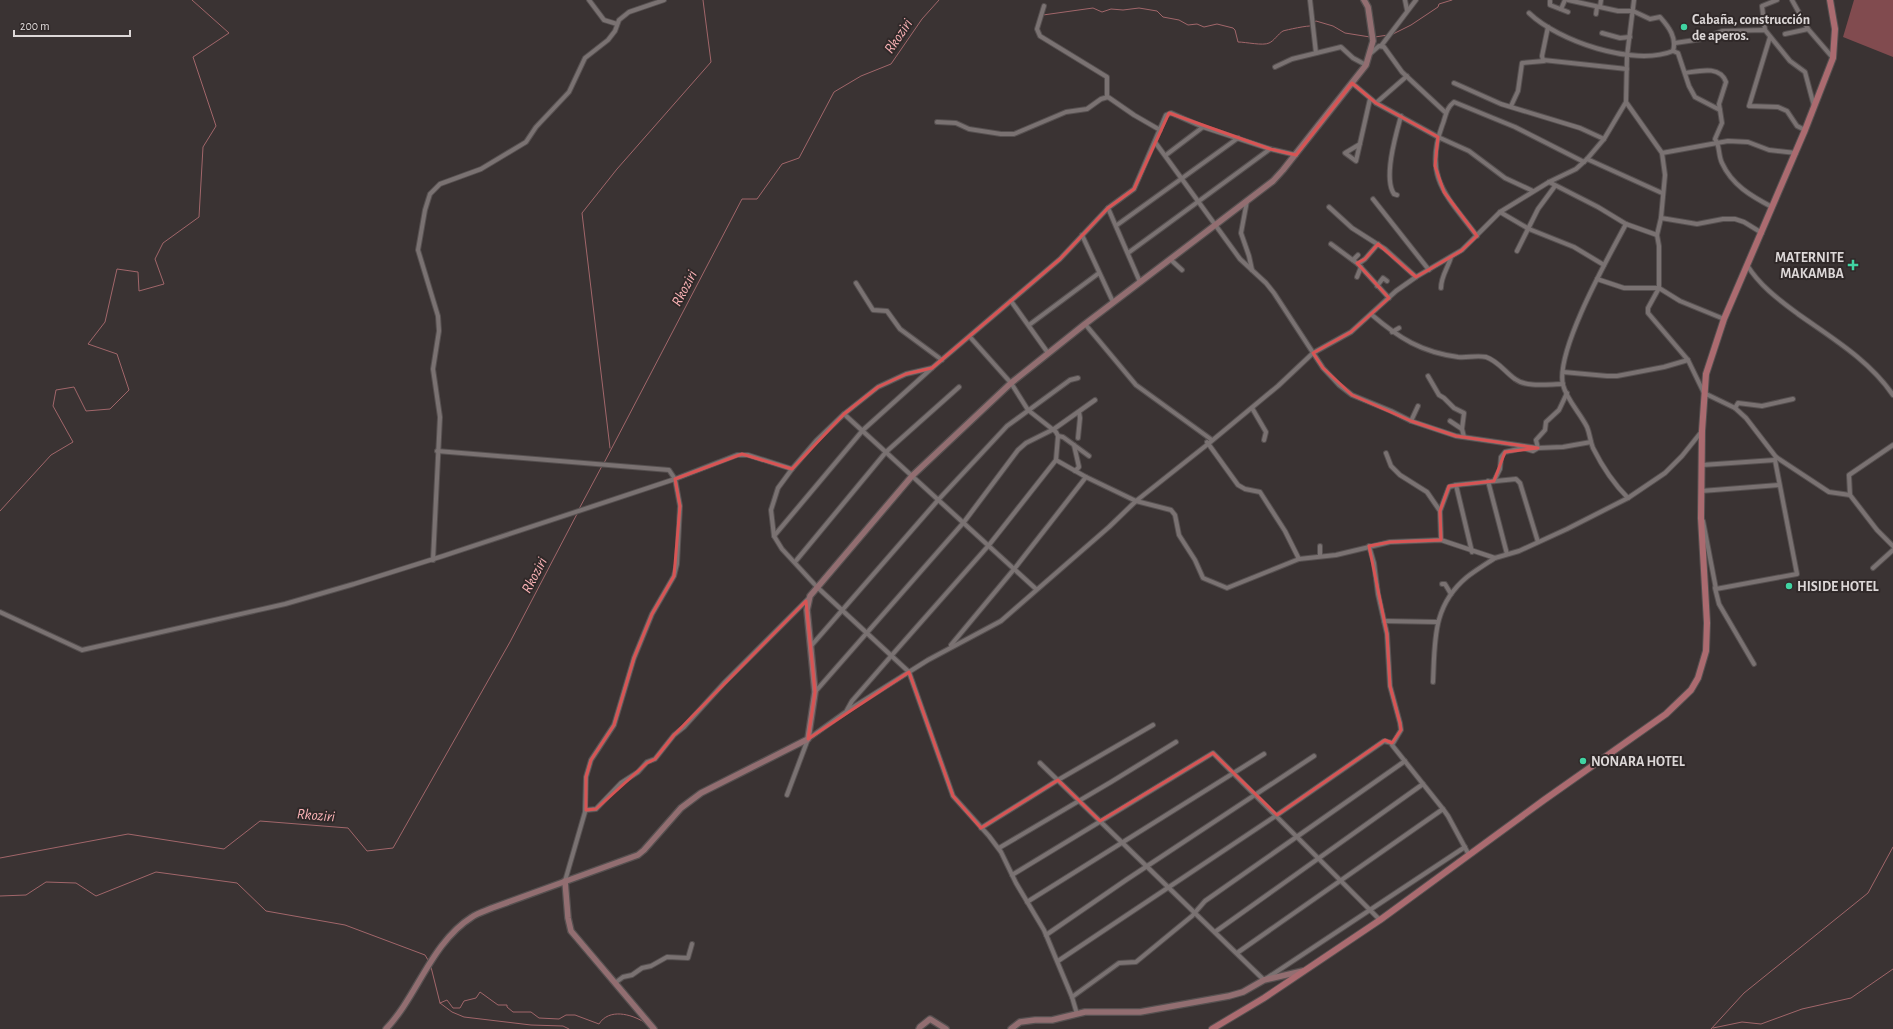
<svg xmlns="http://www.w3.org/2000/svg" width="1893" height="1029" font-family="'Alegreya Sans',sans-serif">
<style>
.green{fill:#814b4f}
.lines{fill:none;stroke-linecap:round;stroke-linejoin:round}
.stream{stroke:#a1666a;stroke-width:1}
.street-casing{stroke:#565050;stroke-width:6}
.secondary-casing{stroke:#565050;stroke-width:8}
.primary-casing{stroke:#565050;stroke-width:8}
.street{stroke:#7a7272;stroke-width:4}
.secondary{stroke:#926e71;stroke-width:5.5}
.primary{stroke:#ab6b70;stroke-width:6}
.marked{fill:none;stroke:#d85454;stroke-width:3;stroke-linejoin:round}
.poi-dot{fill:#40d4a2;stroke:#302929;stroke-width:1.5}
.labels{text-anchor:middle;stroke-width:4;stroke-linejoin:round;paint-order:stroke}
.poi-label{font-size:14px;font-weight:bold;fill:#ddd8d8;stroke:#302929;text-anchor:start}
.water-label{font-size:15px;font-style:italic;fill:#fbb3b6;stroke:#302929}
</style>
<rect width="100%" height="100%" fill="#3a3333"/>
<polygon class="green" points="1854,0 1893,0 1893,57 1843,37"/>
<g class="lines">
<g class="stream">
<path d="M1043,15L1093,8L1102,12L1111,9L1123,10L1139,8L1157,11L1163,17L1179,20L1188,25L1197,24L1204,27L1217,24L1233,28L1235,30L1238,42C1246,42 1263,46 1269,43C1274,41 1278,34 1283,31C1286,30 1309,25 1311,26"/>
<polyline points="1314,22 1316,21 1333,26 1345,33 1370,37"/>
<polyline points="1393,34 1411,25 1438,7 1439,4 1452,0"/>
<polyline points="1375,37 1388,35"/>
<polyline points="610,448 582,213 617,169 711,62 703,0"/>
<polyline points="604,463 742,199 757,199 782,164 799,158 834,92 861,76 891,64 922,19 939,0"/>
<polyline points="579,509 602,466"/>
<polyline points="0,511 51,455 73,442 53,406 56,390 74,387 86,411 110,409 129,390 117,354 88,344 105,322 117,269 138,272 139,291 164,284 155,259 163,243 199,217 203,147 216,126 193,57 229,33 192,0"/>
<polyline points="0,858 128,834 224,849 260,821 348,828 367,851 393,848 510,642 577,514"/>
<polyline points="0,896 26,895 46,882 76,883 96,896 156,872 237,883 266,911 345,925 425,955 428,960"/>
<polyline points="431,967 440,1003 452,1012 464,1017 531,1025 563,1026 569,1029"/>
<path d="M440,1003L447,1000L453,1008H460L464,1001L476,998L480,992L498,1005H507V1007L513,1012H531L539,1018L559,1019L566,1015H575L599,1024C609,1008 631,1014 644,1022"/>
<polyline points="1713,1028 1742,1022 1761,1024 1802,1009 1851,998 1893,969"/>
<polyline points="1711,1029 1744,993 1868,893 1893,847"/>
</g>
<defs>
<g id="street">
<polyline points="589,0 604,20 617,24"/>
<polyline points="1310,0 1316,53"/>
<polyline points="1405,0 1407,10"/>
<polyline points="1634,0 1627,56 1626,102 1662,153 1665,175 1661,218 1657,235 1659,246 1659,288 1648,308 1648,313 1688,360 1704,393 1735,408 1746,418 1776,457 1829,492 1850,495 1877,530 1893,546"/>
<polyline points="1792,0 1808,29 1833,58"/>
<polyline points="1550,1 1550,5 1568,12"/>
<polyline points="1044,6 1037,29 1040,36 1107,77 1107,97"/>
<polyline points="1600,7 1601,0"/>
<polyline points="1561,9 1565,0"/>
<path d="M1529,13C1558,41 1634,67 1673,51C1677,38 1669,27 1660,17L1650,19L1633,11H1618L1568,0"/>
<polyline points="1596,14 1597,7"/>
<polyline points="1548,27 1542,56 1543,60 1627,69"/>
<polyline points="1765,30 1762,6 1777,0"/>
<polyline points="1602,33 1620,38 1630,37"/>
<polyline points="1785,34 1808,29"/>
<polyline points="1770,37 1749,106 1778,107 1787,111 1797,126 1805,130"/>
<polyline points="1675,43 1702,39 1722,31 1765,30 1790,61 1805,72 1814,106"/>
<polyline points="1381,46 1416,0"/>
<path d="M1673,51L1678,53L1689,86L1695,97L1720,110L1722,123L1715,139C1720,145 1718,155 1722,163C1732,185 1751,196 1772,207"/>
<polyline points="1371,53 1379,46 1384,47 1402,72 1446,113"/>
<polyline points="1275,67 1292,59 1341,47 1353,58 1366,65"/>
<path d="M1685,73C1699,71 1720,65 1726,82L1719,104L1720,110"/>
<polyline points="1352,83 1376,103 1438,137 1469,151 1505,178 1533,191"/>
<polyline points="1454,83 1501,104 1580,128 1604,139"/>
<polyline points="1376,103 1407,76"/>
<polyline points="1511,106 1518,91 1522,63 1544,61"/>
<polyline points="937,122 956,123 969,129 1001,134 1014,134 1066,112 1087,109 1101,99 1108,97 1134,115 1160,130"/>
<polyline points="1155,142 1240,259 1266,283 1274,293 1323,368 1339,385 1352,395 1391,411 1411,421 1456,436 1538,448 1563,447 1591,442"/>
<polyline points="1360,144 1345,153 1356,161 1370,99"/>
<polyline points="1662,153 1728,141 1748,142 1769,150 1796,153"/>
<polyline points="1166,155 1203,127"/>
<polyline points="1587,159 1662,193"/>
<polyline points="1549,182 1598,207 1626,224 1657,235"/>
<path d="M1397,195L1394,194C1383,178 1396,134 1401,116"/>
<polyline points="1373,199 1429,270"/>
<polyline points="1247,201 1241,233 1249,256 1252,270"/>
<polyline points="1329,207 1352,228 1385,249 1416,277"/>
<polyline points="1108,208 1140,282"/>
<polyline points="1500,212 1529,229 1574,247 1604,265"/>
<polyline points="1661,218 1697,224 1723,219 1735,219 1744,222 1762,233"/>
<path d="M1626,224C1609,256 1555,351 1563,385C1567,400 1580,413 1587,427C1590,434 1590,441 1593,448C1602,466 1614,484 1628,498"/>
<polyline points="1117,225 1238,138"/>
<polyline points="1082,235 1113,302"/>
<path d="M1477,236C1448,197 1423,178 1442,126C1446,117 1445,109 1454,102L1515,127L1584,162"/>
<polyline points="1331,244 1358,264 1389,298"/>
<polyline points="1517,251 1538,209 1555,186"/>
<polyline points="1128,253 1270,149"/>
<polyline points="1170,259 1182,270"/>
<polyline points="1353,260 1358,255"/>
<polyline points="1358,264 1365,259 1378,244"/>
<path d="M1747,265C1760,286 1778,299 1798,314C1832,338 1869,360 1893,395"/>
<polyline points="1357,277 1361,267"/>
<polyline points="1597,279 1624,288 1659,288 1680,301 1724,319"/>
<polyline points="856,283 873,310 887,311 900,329 942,360"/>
<polyline points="1377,286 1383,278 1387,281"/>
<path d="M1441,288C1441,276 1448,268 1451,257"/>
<polyline points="1011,301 1048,353"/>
<path d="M1372,315C1399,338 1421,352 1458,357C1468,358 1476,355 1486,357C1498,361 1505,372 1515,379C1527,388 1549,384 1563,384"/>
<polyline points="1085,324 1136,385 1212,440"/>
<polyline points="1029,325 1099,273"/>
<polyline points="1392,332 1399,328"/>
<polyline points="1563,372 1607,376 1617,376 1664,367 1688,360"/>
<polyline points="1428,376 1439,395 1444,398 1454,408 1464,413 1462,429"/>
<polyline points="1252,408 1266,432 1264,440"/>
<polyline points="1735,408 1738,403 1762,406 1793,399"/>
<polyline points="844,414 1036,589"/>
<polyline points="1411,421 1418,406"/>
<polyline points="1450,421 1462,429 1464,437"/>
<polyline points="1058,436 1063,437 1089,456"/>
<polyline points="1078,438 1080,418 1079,412"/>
<polyline points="1207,442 1238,485 1245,489 1260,492 1285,531 1299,559"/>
<polyline points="1074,445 1079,467 1075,471"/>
<polyline points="437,451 669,470 675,479 680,506 677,564 674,576 652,614 634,658 614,725 591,760 586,777 585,812 565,881"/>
<polyline points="1386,453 1391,466 1400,475 1427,492 1440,511"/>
<polyline points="1056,460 1086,477 1136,501 1171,510 1175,515 1179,535 1195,560 1203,578 1227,588 1299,559 1336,555 1390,542 1441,540 1495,558 1519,551 1567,529 1628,498 1665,473 1682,456 1702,431"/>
<polyline points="1702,465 1775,460"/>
<polyline points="1488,481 1507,554"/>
<polyline points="1494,481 1500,469 1501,457 1505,452 1523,448 1533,451 1538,448 1536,440 1545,430 1546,422 1559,410 1567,393"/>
<polyline points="1456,485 1472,552"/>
<polyline points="1701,491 1779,485"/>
<polyline points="1850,495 1849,475 1893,445"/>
<polyline points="1703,521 1716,589 1797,574 1775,460 1776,457"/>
<polyline points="774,536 863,430 932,368"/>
<polyline points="1441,540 1440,511 1449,487 1456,485 1516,479 1520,483 1538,542"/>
<polyline points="1369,546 1374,563 1378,594 1387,634 1390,686 1400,723 1401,730 1392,745 1443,809"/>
<polyline points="1320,556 1320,546"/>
<polyline points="433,560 440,417 433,369 439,331 438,316 418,250 425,210 430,194 440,184 481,169 526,142 536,127 569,92 585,58 608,40 615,31 619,20 629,12 664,0"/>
<polyline points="795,562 886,452 959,387"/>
<polyline points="1873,568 1893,550"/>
<polyline points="1442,584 1445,584 1451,594"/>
<polyline points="1715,588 1719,604 1754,664"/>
<polyline points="0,612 82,650 285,604 354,584 443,556 675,479 737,455 748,455 792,469"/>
<polyline points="1384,621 1437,622"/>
<polyline points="951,645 1015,568 1086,477"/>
<polyline points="811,646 939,499 1007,426 1070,380 1078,378"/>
<path d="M1433,682C1435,641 1432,606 1467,577C1476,570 1486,564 1495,558"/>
<polyline points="815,692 964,522 1018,450 1026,443 1054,429 1095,400"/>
<polyline points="847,710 852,701 892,655 989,545 1056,460 1058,436 1056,432 1028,410 1011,383 970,337"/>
<polyline points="1040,763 1264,980 1465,847"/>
<polyline points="787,795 808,739 847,711 928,660 1001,621 1109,527 1136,501 1208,444 1278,386 1313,353 1351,332 1396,291 1416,277 1462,250 1500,212 1549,182 1576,169 1587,159 1604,139 1626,102"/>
<polyline points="586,810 596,809 621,783 638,772 647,762 655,759 674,735 684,727 724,683 808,599"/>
<polyline points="981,828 1058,780 1153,725"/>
<polyline points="999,848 1111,782 1176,742"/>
<polyline points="1012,875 1213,753 1380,920"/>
<polyline points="1027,902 1264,754"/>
<polyline points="1215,932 1423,784"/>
<polyline points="1046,935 1126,880 1314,756"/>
<polyline points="1237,953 1443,809 1448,816 1469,855"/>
<polyline points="1058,961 1277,815 1384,741 1392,743"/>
<polyline points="615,983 623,977 632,975 642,968 651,966 667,957 688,958 692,944"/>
<polyline points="1072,997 1119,963 1136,962 1192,916 1205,901 1405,761"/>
<polyline points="1077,1014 1072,997 1044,930 1016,883 1001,852 989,836 953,796 909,672 817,587 782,549 774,536 771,510 778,488 792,469 816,441 844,414 878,387 906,374 932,368 1060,259 1108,208 1134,189 1166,115 1171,113 1203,127 1270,149 1296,155"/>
</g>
<g id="secondary">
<polyline points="565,881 568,918 571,931 654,1029"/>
<path d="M386,1029C418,995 431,943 472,917C478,913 485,911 492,908L638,855L644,850L681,808L701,793L808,739L815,692L807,610L810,596L912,476L1011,383L1085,324L1273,181L1283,170L1366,65L1373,41L1368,7L1364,0"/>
<polyline points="919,1029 920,1027 930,1019 946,1029"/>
<polyline points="1011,1029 1020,1022 1035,1020 1052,1020 1085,1012 1140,1012 1229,996 1243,992 1264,980 1303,971"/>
</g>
<polyline id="primary" points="1212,1029 1264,998 1380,920 1544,800 1666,714 1691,690 1698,678 1706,651 1707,623 1701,518 1702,431 1706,374 1724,319 1805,130 1833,58 1835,29 1830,0"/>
</defs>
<use href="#street" class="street-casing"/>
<use href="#secondary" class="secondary-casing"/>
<use href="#primary" class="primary-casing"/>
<use href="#street" class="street"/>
<use href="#secondary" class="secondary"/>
<use href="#primary" class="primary"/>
</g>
<path class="marked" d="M1352,83L1376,103L1438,137L1435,166L1444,192L1477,236L1461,251L1416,277L1378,244L1365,259L1357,263L1389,298L1351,332L1313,353L1323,368L1352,395L1411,421L1456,436L1538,448L1505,452L1494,481L1449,486L1440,511L1441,540L1390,542L1369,546L1387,634L1390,686L1400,723L1401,730L1392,743L1385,740L1277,815L1213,753L1100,821L1058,780L981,828L953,796L909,672L808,739L815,692L806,601L674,735L655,759L647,763L596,809L586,810V777L591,760L614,725L634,658L652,614L674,576L680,506L675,479L742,454L792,469L844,414L878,387L906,374L932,368L1060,259L1108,208L1134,189L1169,113L1270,149L1296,155Z"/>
<g class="poi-dot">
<circle cx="1684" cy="27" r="4"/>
<path d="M1851 259h4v4h4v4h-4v4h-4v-4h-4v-4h4z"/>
<circle cx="1789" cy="586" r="4"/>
<circle cx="1583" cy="761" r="4"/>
</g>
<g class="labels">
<g class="poi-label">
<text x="1692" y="24">Cabaña, construcción<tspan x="1692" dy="16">de aperos.</tspan></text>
<text x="1844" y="262" text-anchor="end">MATERNITE<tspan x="1844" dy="16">MAKAMBA</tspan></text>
<text x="1797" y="591">HISIDE HOTEL</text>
<text x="1591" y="766">NONARA HOTEL</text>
</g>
<g class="water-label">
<text transform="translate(898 36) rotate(-56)" y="5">Rkoziri</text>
<text transform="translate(684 288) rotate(-62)" y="5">Rkoziri</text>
<text transform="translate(534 575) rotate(-62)" y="5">Rkoziri</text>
<text transform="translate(316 815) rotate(5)" y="5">Rkoziri</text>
</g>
</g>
<path d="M14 30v6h116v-6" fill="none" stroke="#ddd8d8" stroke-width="2"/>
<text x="20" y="30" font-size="12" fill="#ddd8d8" stroke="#302929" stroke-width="3" paint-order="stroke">200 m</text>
</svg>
